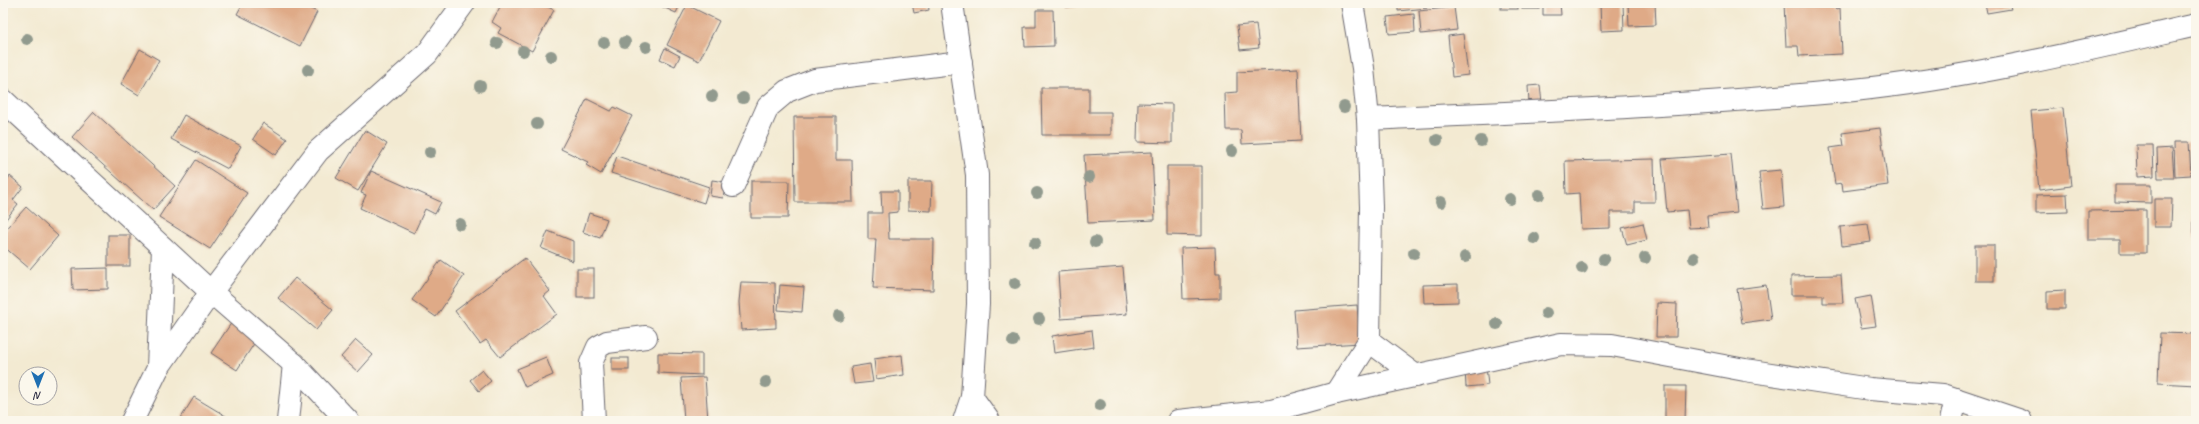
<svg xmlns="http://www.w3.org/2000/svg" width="2199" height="424" font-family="Caveat,sans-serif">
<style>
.building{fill:#dfaa87}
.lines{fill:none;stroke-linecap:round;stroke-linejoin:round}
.street-casing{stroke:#6b6870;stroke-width:24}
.street{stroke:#fff;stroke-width:22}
.tree{fill:#919a8e}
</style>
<rect width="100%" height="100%" fill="#fbf7ec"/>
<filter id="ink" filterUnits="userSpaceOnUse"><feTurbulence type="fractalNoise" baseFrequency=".025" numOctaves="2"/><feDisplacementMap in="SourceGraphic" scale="8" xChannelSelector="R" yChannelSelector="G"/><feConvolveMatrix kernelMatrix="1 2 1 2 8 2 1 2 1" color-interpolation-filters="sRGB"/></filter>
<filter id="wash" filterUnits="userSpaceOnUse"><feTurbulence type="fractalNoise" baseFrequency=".012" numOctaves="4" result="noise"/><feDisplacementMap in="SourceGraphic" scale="16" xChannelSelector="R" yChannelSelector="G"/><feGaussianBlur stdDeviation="0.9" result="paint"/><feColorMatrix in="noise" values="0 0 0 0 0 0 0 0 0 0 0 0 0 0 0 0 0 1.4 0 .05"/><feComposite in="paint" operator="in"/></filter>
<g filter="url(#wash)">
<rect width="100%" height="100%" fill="#f3ead2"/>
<g id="blocks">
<g class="building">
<polygon points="243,3 299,3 317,12 300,46 237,14"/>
<polygon points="502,3 540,3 554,10 532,51 498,33 501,28 492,22"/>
<polygon points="654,3 681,3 676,13"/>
<polygon points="912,3 928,3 929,10 914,13"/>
<polygon points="1066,3 1097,3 1097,4 1066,7"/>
<polygon points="1398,3 1427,3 1427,8 1398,11"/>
<polygon points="1431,3 1445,3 1446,4 1431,5"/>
<rect x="1501" y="3" width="17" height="6"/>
<rect x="1522" y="3" width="17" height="6"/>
<polygon points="1543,3 1560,3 1561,15 1543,15"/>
<polygon points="1600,3 1623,3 1624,30 1601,31"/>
<polygon points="1628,3 1655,3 1656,25 1629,26"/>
<polygon points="1784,3 1835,3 1835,9 1840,8 1842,54 1799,56 1798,46 1786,46"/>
<polygon points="1961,3 1975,3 1975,4 1962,6"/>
<polygon points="1985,3 2009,3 2011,9 1987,13"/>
<polygon points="687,5 719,21 699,61 667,45"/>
<polygon points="1454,7 1457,30 1421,34 1419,11"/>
<polygon points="1036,10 1053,10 1054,46 1025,47 1024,27 1036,27"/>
<polygon points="1414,14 1415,32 1389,34 1387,17"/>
<polygon points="1256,24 1259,48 1240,50 1237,26"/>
<polygon points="1463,34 1468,75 1452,77 1448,36"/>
<polygon points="665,48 680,56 675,66 660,59"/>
<polygon points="140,49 159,60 139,95 121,84"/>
<polygon points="1298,69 1301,141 1242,144 1241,130 1226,130 1225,93 1237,92 1237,72"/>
<polygon points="1540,85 1542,103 1529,103 1528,86"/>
<polygon points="1041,88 1089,88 1089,112 1111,112 1111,135 1042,135"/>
<polygon points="587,99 611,111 614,107 632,116 601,174 586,165 588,162 561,149"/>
<polygon points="1138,103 1172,104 1172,143 1137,142"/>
<polygon points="2063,108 2071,186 2039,190 2031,111"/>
<polygon points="94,112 175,186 153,210 72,137"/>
<polygon points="184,115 241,146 228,169 171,139"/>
<polygon points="794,117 836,117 836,160 852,160 853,202 795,202"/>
<polygon points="263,123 287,139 276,155 253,139"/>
<polygon points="1880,128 1888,185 1843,191 1842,183 1835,184 1830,148 1844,146 1842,133"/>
<polygon points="365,130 387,144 358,191 336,178"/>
<polygon points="2174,142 2189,142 2191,175 2175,176"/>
<polygon points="2136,145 2153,145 2154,176 2137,177"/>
<polygon points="2172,148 2174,178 2158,178 2157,149"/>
<polygon points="1152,152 1155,220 1088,223 1084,155"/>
<polygon points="1731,154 1737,213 1707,216 1708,227 1689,228 1687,210 1667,212 1662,159"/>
<polygon points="617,156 709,187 704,203 611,173"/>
<polygon points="1654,159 1655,202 1635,202 1635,212 1610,212 1610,228 1581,229 1579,193 1566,194 1565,161"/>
<polygon points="196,160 247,193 210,249 159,217"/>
<polygon points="1167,166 1202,166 1202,236 1167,235"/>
<polygon points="1781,170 1784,207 1763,209 1759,172"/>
<polygon points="371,171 441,202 435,214 425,209 414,233 360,208 366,195 361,193"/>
<polygon points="3,175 8,179 10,176 23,187 13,200 18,204 3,223"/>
<polygon points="712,180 726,182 723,198 710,196"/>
<polygon points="751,181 789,181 788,218 751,218"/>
<polygon points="908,181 932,181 931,211 908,210"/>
<polygon points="2115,185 2151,185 2151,203 2115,202"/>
<polygon points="2193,187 2196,187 2196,237 2194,237"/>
<polygon points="881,191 898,191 898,212 888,213 889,239 934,239 933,290 873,288 876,239 868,239 868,213 882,213"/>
<polygon points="2067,194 2068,212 2036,213 2036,195"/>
<polygon points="2154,199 2172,199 2171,227 2154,227"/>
<polygon points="26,207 58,236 30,269 3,246 3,233"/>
<polygon points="2146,210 2146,253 2120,253 2120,240 2088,240 2088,211"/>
<polygon points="589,213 607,219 600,238 583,232"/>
<polygon points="1643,223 1647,240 1627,245 1622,228"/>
<polygon points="1868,224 1871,242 1842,246 1840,227"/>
<polygon points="548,231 573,241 573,261 541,248"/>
<rect x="108" y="235" width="22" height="31"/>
<rect x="1975" y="245" width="19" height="36"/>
<polygon points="1215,247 1216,273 1220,273 1220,298 1183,299 1181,248"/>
<polygon points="525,258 550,291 544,296 557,314 500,357 486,340 480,344 455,311"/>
<polygon points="441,260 464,276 436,317 412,300"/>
<polygon points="1123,267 1127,314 1061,319 1058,272"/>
<polygon points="108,268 108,289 73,290 72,269"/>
<rect x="577" y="269" width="17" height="28"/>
<polygon points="1841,275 1843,303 1823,303 1823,295 1791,295 1791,276"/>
<polygon points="295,278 333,310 316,330 278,298"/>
<polygon points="741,282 775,283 776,328 741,330 739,302"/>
<polygon points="1458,284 1458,302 1424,303 1423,285"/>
<polygon points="780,285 804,287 802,312 778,310"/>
<polygon points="1766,285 1771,319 1742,323 1737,289"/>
<polygon points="2065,290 2065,309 2047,309 2047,291"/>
<polygon points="1871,296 1876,326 1861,328 1855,299"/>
<polygon points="1657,303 1677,304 1676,337 1656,337"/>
<polygon points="1357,305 1360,343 1297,347 1294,310"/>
<polygon points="234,319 259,336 237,370 211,353"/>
<polygon points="1092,330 1094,347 1054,353 1052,336"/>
<polygon points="2160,333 2196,334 2196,385 2158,383"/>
<polygon points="356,340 373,355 358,372 341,357"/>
<polygon points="658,353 702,354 702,375 658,373"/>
<polygon points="902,355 904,375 876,379 874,359"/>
<polygon points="546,357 553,375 525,387 517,369"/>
<rect x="612" y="358" width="17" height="12"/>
<polygon points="870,364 873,382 854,384 851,367"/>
<polygon points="1486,367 1488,385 1466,387 1465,369"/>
<polygon points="482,370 491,381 479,391 470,380"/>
<polygon points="705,377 708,421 684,421 681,378"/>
<polygon points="1665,386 1686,386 1685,421 1665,421"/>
<polygon points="194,397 234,421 179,421"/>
</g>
</g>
</g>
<g filter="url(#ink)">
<use href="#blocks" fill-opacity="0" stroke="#6b6870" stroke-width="1"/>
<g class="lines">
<defs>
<g id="street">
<polyline points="952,3 977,175 978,304 972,397 964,421"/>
<polyline points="3,100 211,292 294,364 348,421"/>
<path d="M1368,119C1530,112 1693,106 1854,90C1970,78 2083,51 2196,25"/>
<polyline points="733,186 768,107 787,91 815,80 961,62"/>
<polyline points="1369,341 1416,376"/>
<polyline points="158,368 163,248"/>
<polyline points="1336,393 1369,341 1371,207 1368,119 1363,68 1352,3"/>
<polyline points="972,397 989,421"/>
<polyline points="132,421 158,368 211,292 318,151 427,54 464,3"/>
<polyline points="288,421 294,364"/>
<polyline points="594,421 591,363 598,347 607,342 646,337"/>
<polyline points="1178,421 1271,411 1336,393 1561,344 1612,345 1745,370 1870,389 1943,395 2021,421"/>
<polyline points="1951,421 1956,399"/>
</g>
</defs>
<use href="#street" class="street-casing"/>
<use href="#street" class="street"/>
</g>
<g class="tree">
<circle cx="27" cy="39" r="6"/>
<circle cx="625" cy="42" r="6"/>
<circle cx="497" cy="43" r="6"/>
<circle cx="604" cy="43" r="6"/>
<circle cx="646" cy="47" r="6"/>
<circle cx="523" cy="51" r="6"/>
<circle cx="551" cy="56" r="6"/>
<circle cx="308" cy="70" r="6"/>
<circle cx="480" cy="86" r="6"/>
<circle cx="712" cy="96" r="6"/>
<circle cx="743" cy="98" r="6"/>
<circle cx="1344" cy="107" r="6"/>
<circle cx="537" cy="124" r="6"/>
<circle cx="1437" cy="140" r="6"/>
<circle cx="1481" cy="141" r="6"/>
<circle cx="1232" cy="151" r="6"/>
<circle cx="430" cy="152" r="6"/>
<circle cx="1089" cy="177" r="6"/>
<circle cx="1037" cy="193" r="6"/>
<circle cx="1539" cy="195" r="6"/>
<circle cx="1510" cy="199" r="6"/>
<circle cx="1441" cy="202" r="6"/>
<circle cx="460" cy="224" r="6"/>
<circle cx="1534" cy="238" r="6"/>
<circle cx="1095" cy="242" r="6"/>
<circle cx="1035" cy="243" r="6"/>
<circle cx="1414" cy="253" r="6"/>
<circle cx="1465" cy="257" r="6"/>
<circle cx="1645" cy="258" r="6"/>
<circle cx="1694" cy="258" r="6"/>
<circle cx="1604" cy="259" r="6"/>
<circle cx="1582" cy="268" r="6"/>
<circle cx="1015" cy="283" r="6"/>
<circle cx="1546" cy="313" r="6"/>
<circle cx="839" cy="316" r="6"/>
<circle cx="1039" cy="319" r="6"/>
<circle cx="1497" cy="324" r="6"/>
<circle cx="1013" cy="341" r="6"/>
<circle cx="766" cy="382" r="6"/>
<circle cx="1100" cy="405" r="6"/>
</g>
</g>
<rect width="2199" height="424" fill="none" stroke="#fbf7ec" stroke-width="16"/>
<g transform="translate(38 386) rotate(180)"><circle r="19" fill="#fbf7ec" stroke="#a4a2a5"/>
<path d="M0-3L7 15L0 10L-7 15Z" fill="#1f6fb2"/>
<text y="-6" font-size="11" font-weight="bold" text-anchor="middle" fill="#22223b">N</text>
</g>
</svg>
